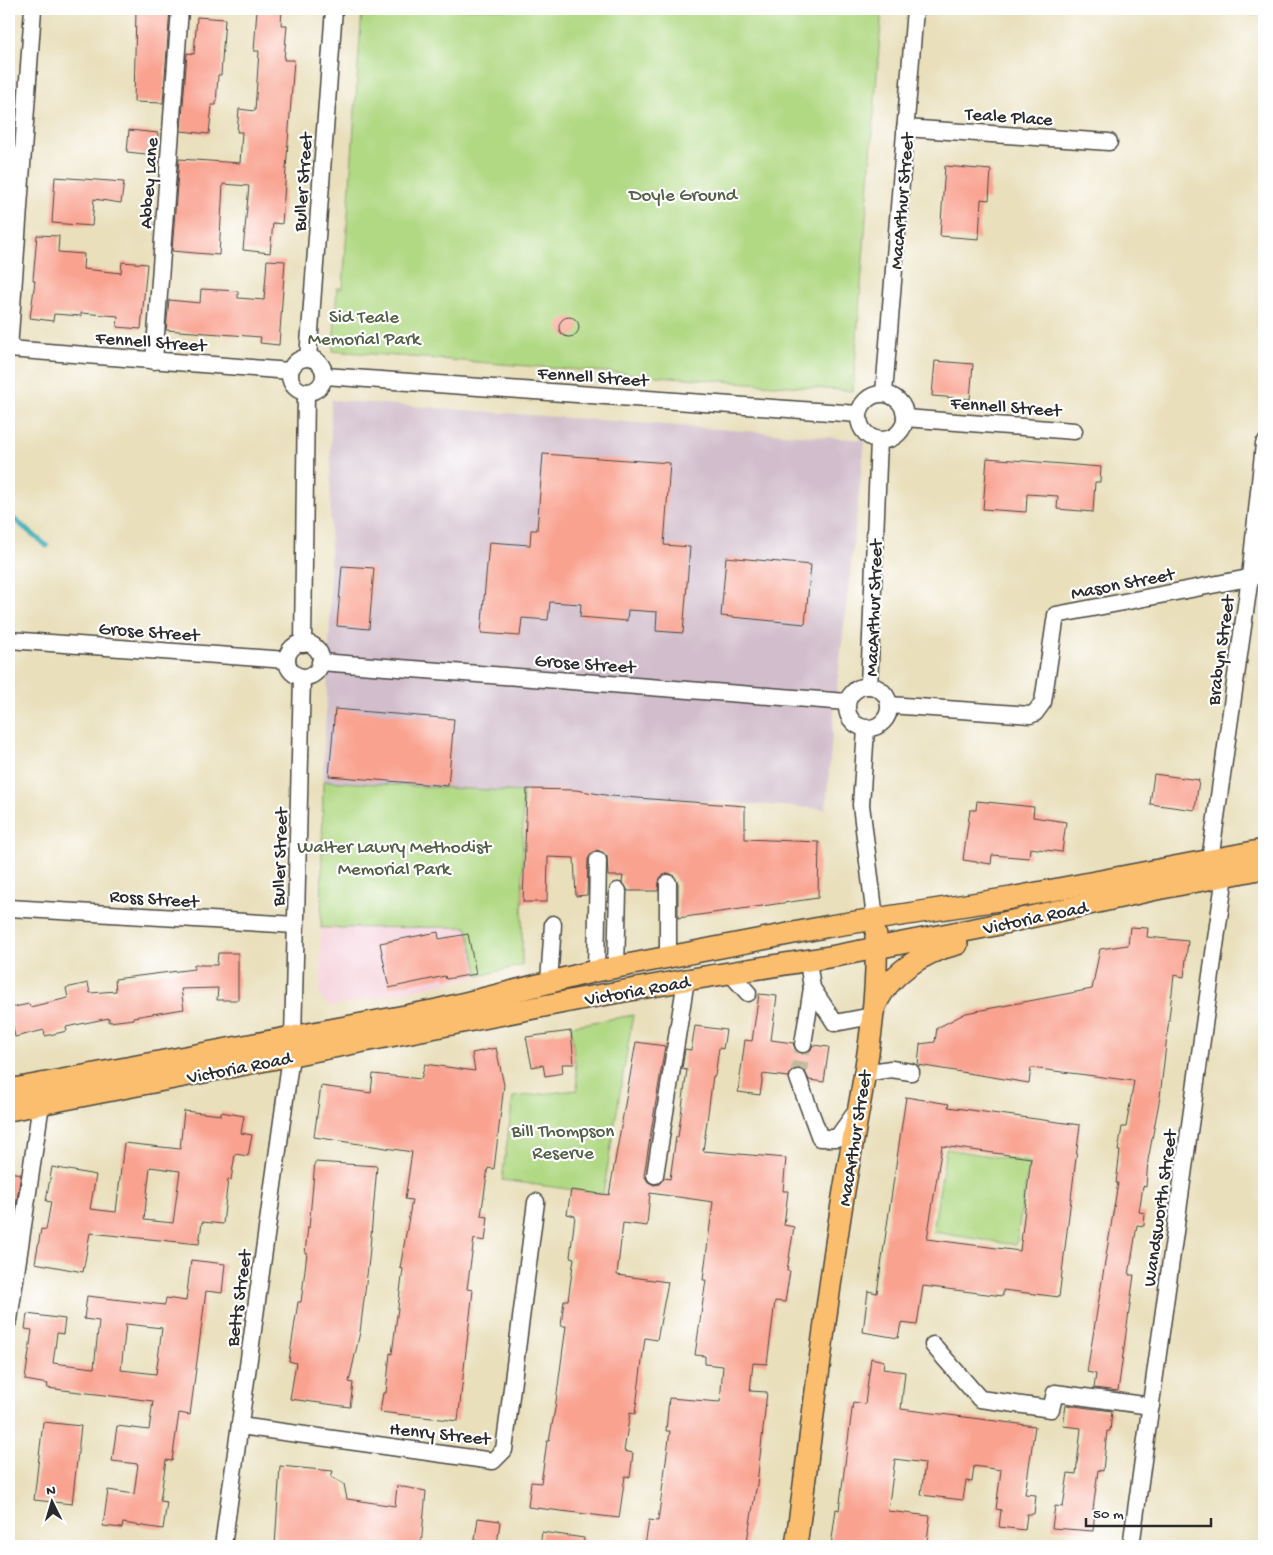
<svg xmlns="http://www.w3.org/2000/svg" width="1273" height="1555" font-family="'Gochi Hand',sans-serif">
<style>
.built{fill:#f5cfda}
.industrial{fill:#d1bdcb}
.green{fill:#b1d984;stroke:#6e8258}
.lines{fill:none;stroke-linecap:round;stroke-linejoin:round}
.stream{stroke:#3cadb7;stroke-width:5}
.building{fill:#f9a290;fill-rule:evenodd}
.minor-tunnel{stroke:#c3bb9e;stroke-width:16;stroke-dasharray:16 8;stroke-linecap:butt}
.minor-casing{stroke:#484641;stroke-width:19}
.major-casing{stroke:#484641;stroke-width:24}
.minor{stroke:#fff;stroke-width:16}
.major{stroke:#fbbe6e;stroke-width:21}
.labels{text-anchor:middle;stroke-width:4.5;stroke-linejoin:round;paint-order:stroke}
.street-label{font-size:19px;fill:#2b2b2b;stroke:#fff}
.park-label{font-size:19px;fill:#535f46;stroke:#fff}
</style>
<rect width="100%" height="100%" fill="#fff"/>
<filter id="ink" filterUnits="userSpaceOnUse"><feTurbulence type="fractalNoise" baseFrequency=".02" numOctaves="2"/><feDisplacementMap in="SourceGraphic" scale="10" xChannelSelector="R" yChannelSelector="G"/><feConvolveMatrix kernelMatrix="1 2 1 2 8 2 1 2 1" color-interpolation-filters="sRGB"/></filter>
<filter id="wash" filterUnits="userSpaceOnUse"><feTurbulence type="fractalNoise" baseFrequency=".0096" numOctaves="4" result="noise"/><feDisplacementMap in="SourceGraphic" scale="20" xChannelSelector="R" yChannelSelector="G"/><feGaussianBlur stdDeviation="1.12" result="paint"/><feColorMatrix in="noise" values="0 0 0 0 0 0 0 0 0 0 0 0 0 0 0 0 0 1.4 0 .05"/><feComposite in="paint" operator="in"/></filter>
<g filter="url(#wash)">
<rect width="100%" height="100%" fill="#e9dfbb"/>
<polygon class="built" points="467,927 479,976 330,1007 320,996 321,928"/>
<polygon class="industrial" points="331,400 865,440 833,722 826,809 527,789 523,792 323,781 330,622"/>
<g class="green">
<polygon points="362,9 882,9 853,391 333,351 337,288 343,288"/>
<polygon points="323,781 523,792 522,965 479,976 467,927 321,928"/>
<polygon points="633,1015 603,1194 502,1180 513,1097 578,1090 571,1026"/>
<polygon points="946,1149 1029,1162 1016,1245 933,1232"/>
</g>
<g class="lines">
<polyline class="stream" points="9,515 47,546"/>
</g>
<g id="blocks">
<g class="building">
<polygon points="136,9 170,9 163,103 134,102"/>
<polygon points="257,9 282,9 281,25 287,25 284,60 294,60 282,224 273,223 270,253 243,250 249,186 223,184 219,255 172,251 179,159 240,163 242,132 237,132 239,109 255,111 259,51 254,51"/>
<polygon points="197,17 225,19 221,75 218,75 216,105 212,105 209,134 181,131 187,53 194,54"/>
<polygon points="129,130 158,133 156,155 127,152"/>
<polygon points="945,166 991,170 989,200 981,199 979,239 940,236"/>
<polygon points="55,177 124,182 121,203 94,199 92,226 52,223"/>
<polygon points="37,235 59,236 58,252 84,254 83,269 121,273 122,262 147,264 141,329 117,327 118,316 81,313 81,316 54,314 53,321 30,318 35,281 33,280"/>
<polygon points="267,260 285,261 279,345 260,343 261,337 166,330 169,300 200,303 201,289 238,291 238,298 264,300"/>
<circle cx="569" cy="327" r="10"/>
<polygon points="935,361 973,364 970,399 932,396"/>
<polygon points="543,454 670,463 664,545 690,547 683,633 656,631 657,612 628,610 627,621 580,617 581,604 550,602 548,620 522,618 520,636 481,633 489,542 530,545 531,530 537,530"/>
<polygon points="987,458 1101,467 1100,482 1095,482 1093,512 1057,509 1058,496 1027,494 1026,512 983,509"/>
<polygon points="726,557 811,565 805,624 721,616"/>
<polygon points="342,566 374,568 369,629 337,626"/>
<polygon points="335,709 454,719 448,786 329,776"/>
<polygon points="1154,774 1199,780 1195,810 1150,804"/>
<polygon points="527,789 576,790 611,796 745,806 745,839 819,842 818,898 678,918 678,883 673,875 668,873 660,878 658,891 628,891 622,882 623,876 608,876 607,856 598,850 593,852 588,859 587,895 576,896 574,858 548,857 547,902 523,902"/>
<polygon points="977,801 1034,807 1033,817 1066,822 1062,852 1030,848 1029,858 992,855 991,864 963,860 970,810 976,810"/>
<polygon points="1130,927 1148,928 1147,937 1188,941 1184,977 1174,975 1160,1097 1148,1160 1146,1187 1143,1186 1139,1212 1145,1213 1144,1226 1137,1225 1129,1275 1134,1275 1118,1391 1094,1388 1096,1374 1087,1372 1118,1183 1116,1183 1120,1151 1118,1151 1122,1127 1126,1127 1134,1081 1031,1068 1029,1083 918,1065 920,1044 935,1042 937,1028 966,1013 1092,989 1100,949 1128,945"/>
<polygon points="438,932 439,939 468,934 476,974 446,979 445,976 389,988 380,943"/>
<polygon points="218,953 238,953 238,1000 217,1000 218,988 181,989 184,1009 133,1017 134,1019 109,1022 109,1018 66,1027 67,1031 45,1036 44,1030 15,1037 9,1008 29,1004 30,1007 68,998 66,988 88,983 90,993 116,991 115,979 194,969 194,965 217,965"/>
<polygon points="759,994 777,996 771,1040 793,1043 796,1051 802,1054 810,1051 813,1045 829,1047 824,1082 809,1080 804,1070 795,1068 788,1077 763,1074 760,1095 738,1092 745,1040 752,1041"/>
<polygon points="695,1026 726,1030 723,1049 719,1048 715,1076 713,1076 703,1151 786,1158 783,1191 788,1191 784,1225 794,1227 787,1271 790,1271 785,1302 775,1301 767,1364 753,1363 750,1391 767,1392 757,1484 746,1546 645,1546 649,1520 658,1521 670,1431 666,1431 669,1398 720,1402 723,1366 705,1364 705,1356 695,1355 706,1280 703,1280 713,1202 650,1193 647,1226 623,1223 617,1275 668,1282 657,1340 645,1338 635,1414 630,1413 624,1451 633,1453 630,1477 625,1476 619,1518 528,1507 531,1482 541,1483 547,1441 549,1441 555,1409 566,1326 561,1326 564,1300 568,1300 574,1258 570,1257 575,1216 567,1214 571,1190 609,1195 636,1042 665,1046 644,1175 648,1182 654,1185 659,1184 664,1178 670,1179 676,1137 678,1137 687,1070 682,1069 685,1049 691,1050"/>
<polygon points="571,1031 574,1064 562,1064 563,1073 545,1076 543,1065 532,1067 526,1037"/>
<polygon points="496,1048 504,1085 494,1169 488,1168 481,1216 488,1217 485,1241 474,1239 467,1289 473,1290 458,1421 380,1412 383,1393 386,1393 390,1353 392,1354 403,1269 400,1268 412,1200 405,1199 412,1152 314,1137 321,1086 371,1093 373,1074 421,1079 425,1064 475,1071 472,1053"/>
<path d="M906,1097L949,1104L948,1107L1080,1125L1059,1297L1003,1290V1296L923,1286L917,1325L901,1323L898,1338L863,1332L868,1291L877,1293ZM942,1146L1031,1158L1020,1251L927,1239Z"/>
<path d="M184,1111L221,1115V1112L244,1116L241,1133L252,1135L248,1156L235,1154L231,1180L228,1179L223,1224L202,1222L199,1244L90,1233L83,1272L35,1263L41,1229L46,1230L51,1202L46,1201L52,1167L96,1175L90,1209L116,1212L124,1143L180,1149ZM150,1167L180,1171L173,1223L144,1220Z"/>
<polygon points="315,1162 377,1166 369,1259 360,1332 349,1382 353,1383 350,1407 290,1399 296,1363 289,1361 298,1302 301,1302 307,1253 305,1253 308,1227 309,1228"/>
<polygon points="9,1172 21,1174 15,1212 9,1211"/>
<path d="M191,1260L225,1264L222,1293L206,1291L190,1415L179,1413L172,1461L166,1460L160,1501L167,1502L163,1529L123,1523L122,1528L103,1526L108,1490L134,1494L138,1464L112,1461L117,1426L149,1430L153,1401L47,1388L48,1384L25,1380L32,1330L25,1329L27,1314L65,1319L63,1334L57,1333L53,1363L94,1368L99,1321L84,1319L87,1296L165,1305L166,1298L186,1301ZM126,1324L162,1328L156,1374L121,1370Z"/>
<polygon points="871,1358 884,1361 883,1369 905,1372 901,1409 1035,1426 1025,1494 1036,1495 1034,1514 1027,1514 1025,1530 999,1527 1001,1510 996,1509 1001,1470 974,1466 972,1482 966,1481 963,1500 921,1495 925,1463 895,1459 888,1511 930,1516 927,1541 921,1540 921,1546 831,1546 836,1509 839,1510 853,1402 865,1404"/>
<polygon points="1066,1405 1112,1411 1110,1431 1107,1431 1103,1471 1098,1470 1093,1510 1095,1510 1093,1531 1052,1528 1055,1506 1063,1507 1068,1473 1076,1474 1081,1428 1063,1426"/>
<polygon points="43,1422 81,1426 72,1504 34,1500"/>
<polygon points="280,1466 333,1471 331,1477 344,1484 347,1499 395,1506 397,1486 426,1491 421,1546 275,1546"/>
<polygon points="478,1518 500,1521 497,1546 474,1546"/>
<polygon points="542,1532 584,1538 583,1546 540,1546"/>
</g>
</g>
</g>
<g filter="url(#ink)">
<use href="#blocks" fill-opacity="0" stroke="#484641" stroke-width="1"/>
<g class="lines">
<polyline class="minor-tunnel" points="798,1078 803,1044"/>
<defs>
<g id="minor">
<polyline points="905,128 1109,142"/>
<polyline points="9,349 33,9"/>
<polyline points="9,349 290,371"/>
<circle cx="307" cy="375" r="17"/>
<polyline points="308,358 334,9"/>
<polyline points="154,361 180,9"/>
<polyline points="325,376 858,414"/>
<polyline points="884,393 915,9"/>
<circle cx="882" cy="417" r="23"/>
<polyline points="905,418 1074,431"/>
<polyline points="9,640 287,660"/>
<circle cx="304" cy="660" r="17"/>
<polyline points="303,644 306,392"/>
<polyline points="320,662 847,702"/>
<polyline points="869,686 879,440"/>
<circle cx="868" cy="707" r="21"/>
<polyline points="889,705 1030,715 1035,713 1043,702 1056,615 1264,575"/>
<polyline points="866,729 861,805 875,918"/>
<polyline points="1210,860 1250,577 1264,444"/>
<polyline points="668,883 668,958"/>
<polyline points="9,908 296,925"/>
<polyline points="808,961 812,988 835,1023 872,1016"/>
<polyline points="616,968 618,891"/>
<polyline points="596,971 598,860"/>
<polyline points="730,973 748,993"/>
<polyline points="549,982 553,924"/>
<polyline points="293,1038 302,677"/>
<polyline points="803,1044 812,988"/>
<polyline points="864,1073 891,1069 911,1072"/>
<polyline points="798,1078 820,1138 837,1138 858,1109"/>
<polyline points="655,1175 686,980"/>
<polyline points="9,1320 41,1104"/>
<polyline points="933,1345 980,1399 1051,1409 1055,1393 1151,1406"/>
<polyline points="240,1426 493,1461 504,1450 536,1202"/>
<polyline points="223,1546 291,1056"/>
<polyline points="1131,1546 1225,875"/>
</g>
<g id="major">
<path d="M874,1009C887,975 922,952 957,944"/>
<polyline points="9,1090 437,1010 591,972 830,926 1011,898 1264,850"/>
<polyline points="9,1110 580,999 686,980 835,956 990,926 1152,890 1264,868"/>
<path d="M796,1546C812,1428 825,1309 844,1191C858,1107 879,1021 876,936"/>
</g>
</defs>
<use href="#minor" class="minor-casing"/>
<use href="#major" class="major-casing"/>
<use href="#minor" class="minor"/>
<use href="#major" class="major"/>
</g>
</g>
<g class="labels">
<g class="street-label">
<text transform="translate(1009 115) rotate(4)" y="7">Teale Place</text>
<text transform="translate(301 182) rotate(-86)" y="7">Buller Street</text>
<text transform="translate(147 183) rotate(-86)" y="7">Abbey Lane</text>
<text transform="translate(900 201) rotate(-85)" y="7">MacArthur Street</text>
<text transform="translate(151 340) rotate(4)" y="7">Fennell Street</text>
<text transform="translate(593 375) rotate(4)" y="7">Fennell Street</text>
<text transform="translate(1006 405) rotate(4)" y="7">Fennell Street</text>
<text transform="translate(1122 582) rotate(-11)" y="7">Mason Street</text>
<text transform="translate(872 608) rotate(-88)" y="7">MacArthur Street</text>
<text transform="translate(149 630) rotate(4)" y="7">Grose Street</text>
<text transform="translate(1219 650) rotate(-82)" y="7">Brabyn Street</text>
<text transform="translate(585 662) rotate(4)" y="7">Grose Street</text>
<text transform="translate(278 857) rotate(-88)" y="7">Buller Street</text>
<text transform="translate(154 897) rotate(4)" y="7">Ross Street</text>
<text transform="translate(1035 916) rotate(-12)" y="7">Victoria Road</text>
<text transform="translate(637 989) rotate(-10)" y="7">Victoria Road</text>
<text transform="translate(239 1066) rotate(-11)" y="7">Victoria Road</text>
<text transform="translate(853 1138) rotate(-81)" y="7">MacArthur Street</text>
<text transform="translate(1158 1208) rotate(-82)" y="7">Wandsworth Street</text>
<text transform="translate(237 1298) rotate(-82)" y="7">Betts Street</text>
<text transform="translate(440 1432) rotate(6)" y="7">Henry Street</text>
</g>
<g class="park-label">
<text x="683" y="200">Doyle Ground</text>
<text x="364" y="322">Sid Teale<tspan x="364" dy="22">Memorial Park</tspan></text>
<text x="394" y="852">Walter Lawry Methodist<tspan x="394" dy="22">Memorial Park</tspan></text>
<text x="563" y="1136">Bill Thompson<tspan x="563" dy="22">Reserve</tspan></text>
</g>
</g>
<rect width="1273" height="1555" fill="none" stroke="#fff" stroke-width="30"/>
<g transform="translate(52 1502) rotate(355)" stroke="#ffffff" stroke-width="4" paint-order="stroke">
<path d="M0-4L9 19L0 12L-9 19Z" fill="#2b2b2b"/>
<text y="-8" font-size="14" font-weight="bold" text-anchor="middle" fill="#2b2b2b">N</text>
</g>
<path d="M1086 1518v8h125v-8" fill="none" stroke="#2b2b2b" stroke-width="2.5"/>
<text x="1093" y="1518" font-size="15" fill="#2b2b2b" stroke="#ffffff" stroke-width="4" paint-order="stroke">50 m</text>
</svg>
